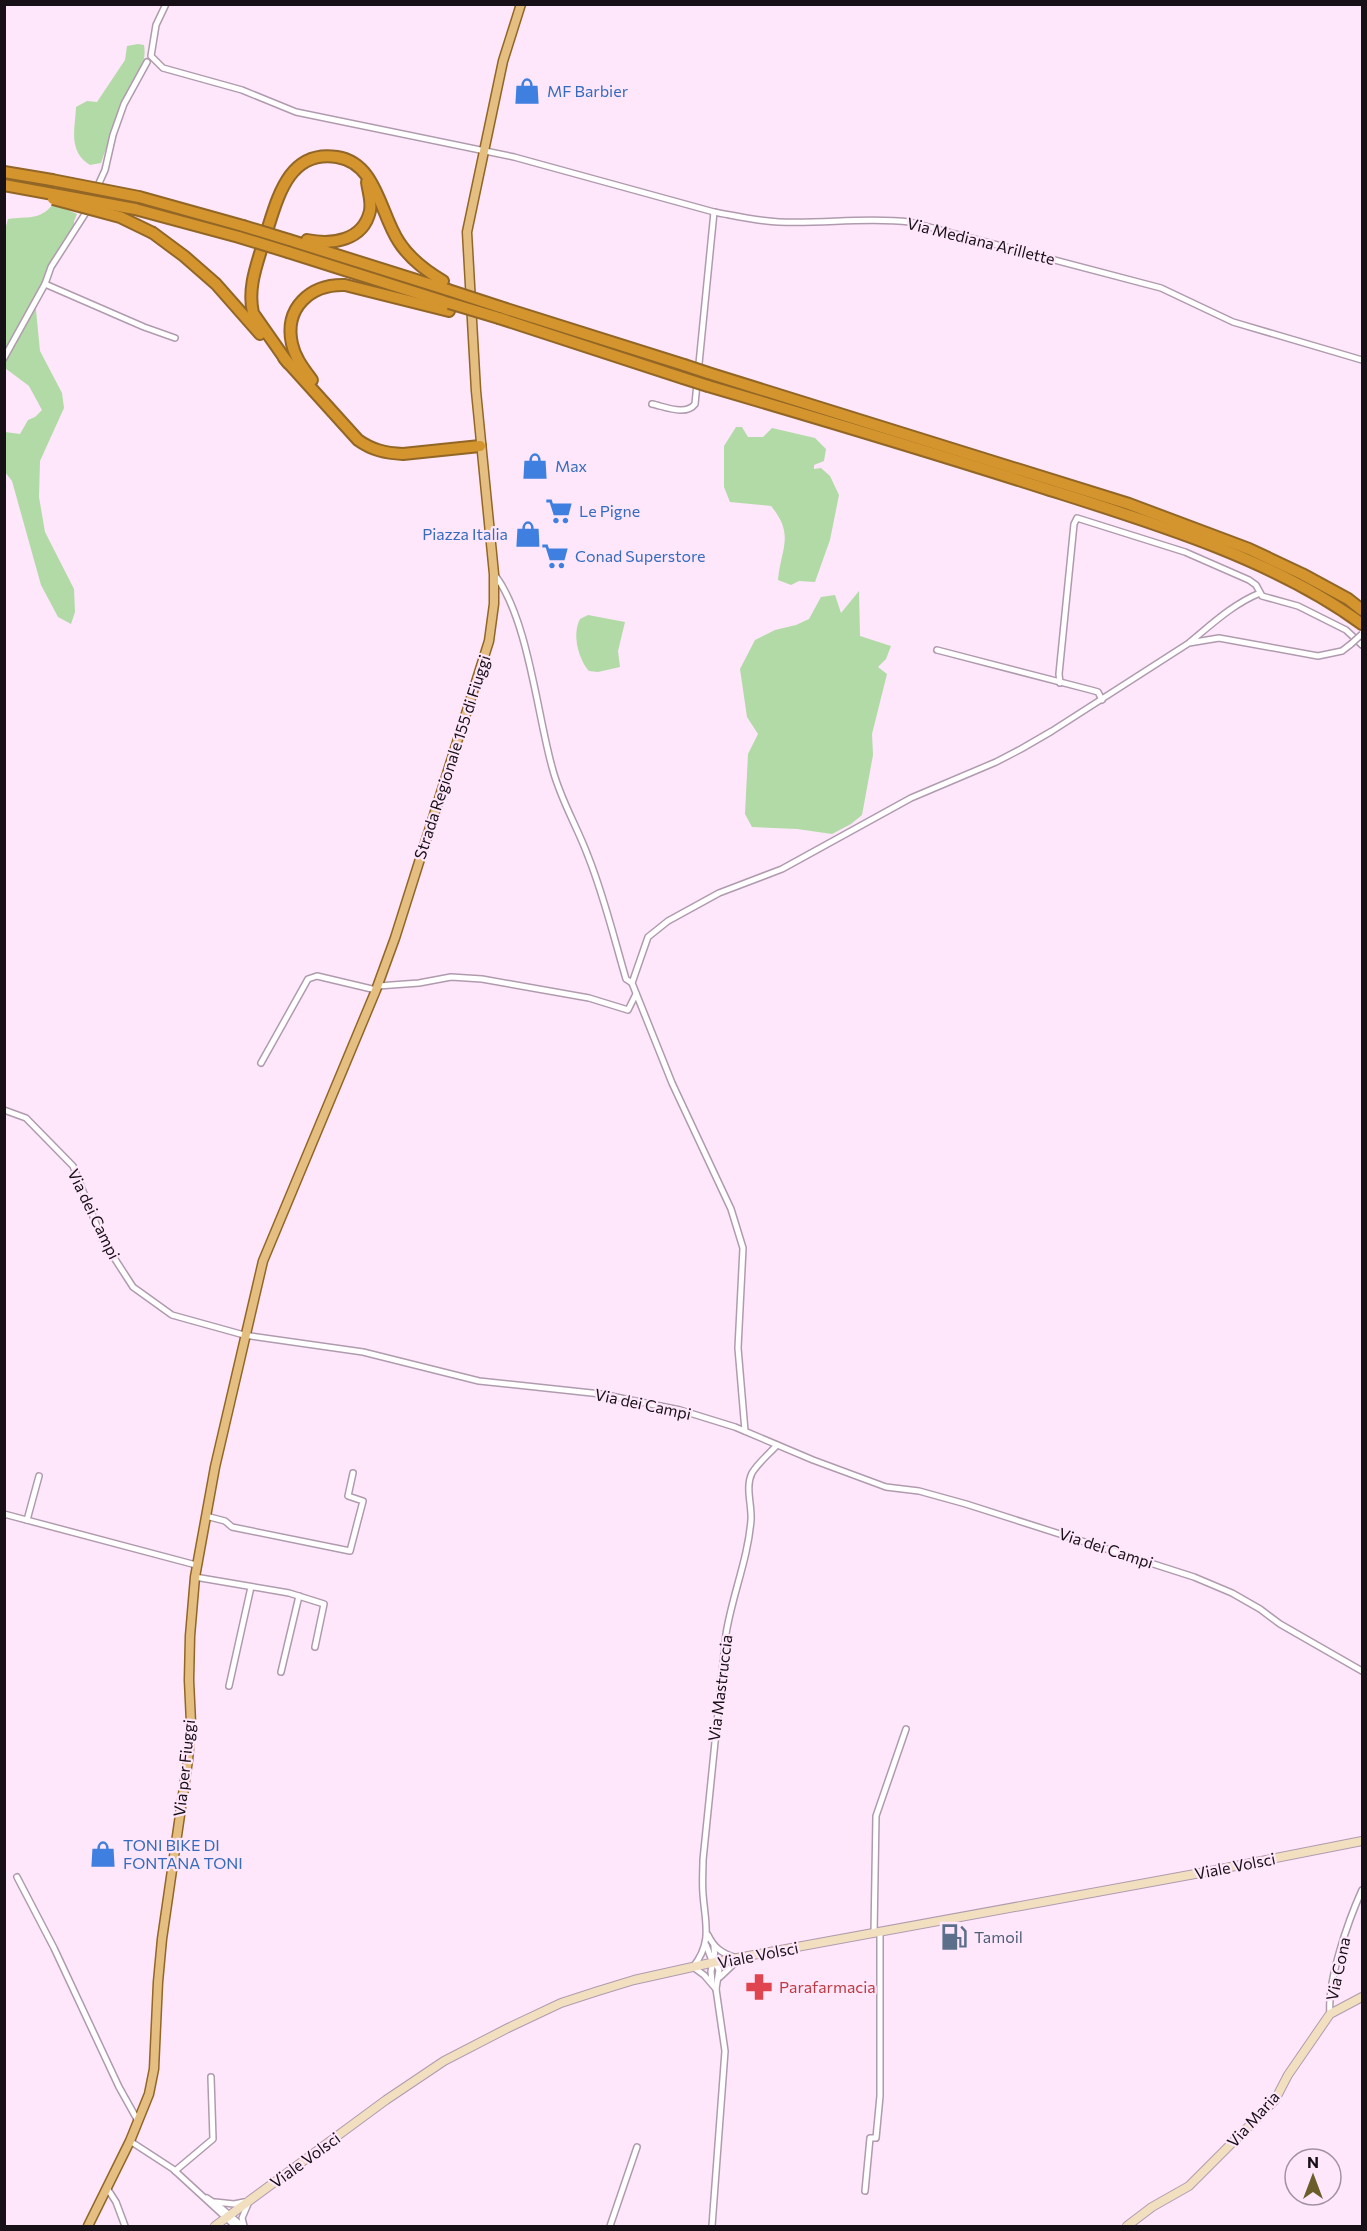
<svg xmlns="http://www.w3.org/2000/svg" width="1367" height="2231" font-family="Commissioner,sans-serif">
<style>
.green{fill:#b1daa6}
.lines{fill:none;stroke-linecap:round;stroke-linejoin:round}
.street-casing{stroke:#b09bae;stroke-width:8}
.secondary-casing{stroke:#b09bae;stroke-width:10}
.primary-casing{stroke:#926626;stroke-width:11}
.highway-casing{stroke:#926626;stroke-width:14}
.street{stroke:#fff;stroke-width:5}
.secondary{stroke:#f2dfc0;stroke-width:8}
.primary{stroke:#e5bf82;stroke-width:8}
.highway{stroke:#d4952e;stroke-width:10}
.street-bridge-casing{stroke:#b09bae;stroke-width:8;stroke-linecap:butt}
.highway-bridge-casing{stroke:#926626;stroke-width:14;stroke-linecap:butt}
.street-bridge{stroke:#fff;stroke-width:5}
.highway-bridge{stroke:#d4952e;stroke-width:10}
.labels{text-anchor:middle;stroke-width:4.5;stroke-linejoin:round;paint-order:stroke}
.shop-label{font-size:16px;fill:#366cbe;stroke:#fee7fb;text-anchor:start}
.street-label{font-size:16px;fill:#181017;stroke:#fee7fb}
.service-label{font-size:16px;fill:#4e5e75;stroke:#fee7fb;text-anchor:start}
.health-label{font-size:16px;fill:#be3a42;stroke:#fee7fb;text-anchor:start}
</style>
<rect width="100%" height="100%" fill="#fee7fb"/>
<g class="green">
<path d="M138,44L144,45C148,68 131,90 121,110C114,127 107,145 101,163L90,165C68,151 75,130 76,107L87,101L97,102L125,60L127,46Z"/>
<path d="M53,204L77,214L74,221V237L44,281L35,300L40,351L62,393L64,408L40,461L39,497L45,532L74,589L75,612L71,624L58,617L41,585L12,481L5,472V432L20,434L28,420L35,417L42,410L29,386L5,368V230L8,219C27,216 40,221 53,204Z"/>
<path d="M736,427H742L748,437H763L772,428L815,438L826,449L824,461L814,465V469L821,468L830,476L839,495L830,540L815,582L799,581L791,585L778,580C781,548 795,535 771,506L730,502L724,487V446Z"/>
<polygon points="859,591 860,636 891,646 886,659 878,667 887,674 872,734 873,755 862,815 851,824 832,834 797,829 752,827 745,814 748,754 758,734 747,717 740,669 755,640 775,630 796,625 809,619 821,597 835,595 841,613"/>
<path d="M588,615L625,622L618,651L620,667L598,672L589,671C578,658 572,634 580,619Z"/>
</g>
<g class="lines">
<defs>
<g id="street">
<path d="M166,4L156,25L151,56L163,68L242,90L296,112L514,157L714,212C736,216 757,221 779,222C823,224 866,217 910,222L1161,288L1233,322L1362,360"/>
<polyline points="147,62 124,104 113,135 105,170 85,214 51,267 45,284 144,327 175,338"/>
<polyline points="4,358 45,284"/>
<path d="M652,404C666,407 686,416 695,404L714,212"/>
<path d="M495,575C528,619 537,713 552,767C560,799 577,826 588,856C604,896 614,938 626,979L632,983"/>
<path d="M1190,642C1212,624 1233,604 1260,593"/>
<polyline points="937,650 1091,690 1098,692 1102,700"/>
<polyline points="1060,683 1059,674 1074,524 1077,518 1185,552 1249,580 1256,585 1262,596 1298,606 1346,630 1362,645"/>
<polyline points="378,986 419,983 451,977 482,979 589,998 628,1010 636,994"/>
<polyline points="261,1063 308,979 317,976 376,990"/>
<polyline points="4,1110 26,1118 73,1166 102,1239 133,1287 172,1315 244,1335 363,1352 479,1381 601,1394 680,1410 735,1427 813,1460 886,1487 919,1491 966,1504 1194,1577 1232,1593 1260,1609 1280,1624 1362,1671"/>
<polyline points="745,1431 738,1348 743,1248 731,1209 672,1083 632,983 648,937 668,921 719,893 782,869 911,798 996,762 1021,749 1052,731 1189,643 1219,638 1318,656 1342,651 1351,644"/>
<polyline points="4,1514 196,1565"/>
<polyline points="206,1516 225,1521 232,1527 350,1551 363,1501 348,1496 353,1473"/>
<polyline points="27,1520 39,1476"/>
<polyline points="195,1577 289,1593 324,1604 315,1647"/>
<polyline points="281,1672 299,1596"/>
<polyline points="229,1686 251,1587"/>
<polyline points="17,1877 54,1948 119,2087 138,2121"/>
<polyline points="874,1933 876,1816 906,1729"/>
<path d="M708,1935C714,1947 721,1953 734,1957"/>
<polyline points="706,1945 713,1963 711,1971 712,1982"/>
<polyline points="714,1946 715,1962 719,1970 716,1989"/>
<polyline points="720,1977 739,1959"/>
<path d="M1330,2014C1327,1981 1348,1921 1362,1890"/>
<polyline points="130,2141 173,2169 235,2226"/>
<polyline points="175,2171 213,2139 211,2077"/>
<polyline points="107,2188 116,2202 125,2226"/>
<polyline points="865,2191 870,2138 876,2138 880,2096 880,1932"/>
<polyline points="207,2198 219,2206 242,2226"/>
<polyline points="215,2202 234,2204 244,2202"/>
<polyline points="244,2226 242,2218 248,2204"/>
<polyline points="610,2226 637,2147"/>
<path d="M712,2226L725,2051L716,1989L704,1975L693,1967C713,1942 705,1923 703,1894C702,1883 703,1871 703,1860L726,1634C732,1596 748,1559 751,1520C752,1505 745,1487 752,1473C758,1463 769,1454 777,1445"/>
</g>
<g id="secondary">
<polyline points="215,2226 386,2100 444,2061 508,2028 561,2003 598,1991 634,1980 715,1962 1195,1874 1362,1841"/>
<polyline points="1127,2226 1152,2207 1189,2186 1275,2100 1288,2075 1330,2014 1362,1997"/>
</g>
<polyline id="primary" points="88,2226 130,2141 149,2094 154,2069 158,1982 162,1939 188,1760 191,1723 189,1680 190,1636 195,1577 215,1467 263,1261 376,990 395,938 489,641 494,604 494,574 476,391 467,232 503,61 521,4"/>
<g id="highway">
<polyline points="4,172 52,180"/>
<polyline points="139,197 243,226"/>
<polyline points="135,209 239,237"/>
<polyline points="153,233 184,256 216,284 260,334"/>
<polyline points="289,240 448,290"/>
<path d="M307,240C332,245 363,241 370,211C372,201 368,191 367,182"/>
<polyline points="288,252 449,303"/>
<polyline points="500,307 684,365"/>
<polyline points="499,318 683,378"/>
<path d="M284,358L358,440C372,450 385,453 403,454L480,446"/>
<path d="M288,363L253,313C247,286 258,262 265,237C277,201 287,149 337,157C377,163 380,214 399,242C410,259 426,271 443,281"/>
<polyline points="708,373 1129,504 1249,549 1302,574 1348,599 1362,610"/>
<path d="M312,380C304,369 295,358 292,344C284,308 310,284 345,285L449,311"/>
<path d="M708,386C821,419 934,453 1047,489C1151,522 1274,559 1362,624"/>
</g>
</defs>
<use href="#street" class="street-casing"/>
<use href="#secondary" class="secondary-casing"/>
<use href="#primary" class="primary-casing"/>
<use href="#highway" class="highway-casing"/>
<use href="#street" class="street"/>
<use href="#secondary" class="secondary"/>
<use href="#primary" class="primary"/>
<use href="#highway" class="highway"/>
<defs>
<polyline id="street-bridge" points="1351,644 1362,634"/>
<g id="highway-bridge">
<polyline points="52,180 139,197"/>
<polyline points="4,185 135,209"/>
<polyline points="53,199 120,217 153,233"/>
<polyline points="243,226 289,240"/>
<polyline points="239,237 288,252"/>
<polyline points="448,290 500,307"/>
<polyline points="449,303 499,318"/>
<polyline points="684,365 708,373"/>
<polyline points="683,378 708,386"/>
</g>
</defs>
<use href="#street-bridge" class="street-bridge-casing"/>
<use href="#highway-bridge" class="highway-bridge-casing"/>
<use href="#street-bridge" class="street-bridge"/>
<use href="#highway-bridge" class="highway-bridge"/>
</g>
<defs>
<symbol id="shop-bare" viewBox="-9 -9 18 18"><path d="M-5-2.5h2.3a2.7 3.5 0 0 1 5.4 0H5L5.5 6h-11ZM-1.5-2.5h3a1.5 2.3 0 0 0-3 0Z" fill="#3f7fe0" stroke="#fee7fb" stroke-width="2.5" paint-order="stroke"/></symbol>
<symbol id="supermarket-bare" viewBox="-9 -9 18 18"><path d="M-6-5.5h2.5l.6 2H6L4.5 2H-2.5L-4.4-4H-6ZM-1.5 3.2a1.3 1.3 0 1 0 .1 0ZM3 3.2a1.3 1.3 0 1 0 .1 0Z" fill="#3f7fe0" stroke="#fee7fb" stroke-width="2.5" paint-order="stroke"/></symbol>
<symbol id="fuel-bare" viewBox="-9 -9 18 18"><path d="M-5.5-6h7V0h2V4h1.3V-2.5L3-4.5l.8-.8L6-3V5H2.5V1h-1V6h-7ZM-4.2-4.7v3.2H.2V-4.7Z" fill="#5c6f8a" stroke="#fee7fb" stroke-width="2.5" paint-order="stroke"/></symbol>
<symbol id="pharmacy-bare" viewBox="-9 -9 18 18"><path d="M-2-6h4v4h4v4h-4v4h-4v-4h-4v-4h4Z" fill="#e0444e" stroke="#fee7fb" stroke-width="2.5" paint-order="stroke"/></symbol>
</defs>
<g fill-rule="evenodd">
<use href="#shop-bare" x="508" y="72" width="38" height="38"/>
<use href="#shop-bare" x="516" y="447" width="38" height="38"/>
<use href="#supermarket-bare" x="540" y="492" width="38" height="38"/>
<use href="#shop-bare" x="509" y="515" width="38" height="38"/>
<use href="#supermarket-bare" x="536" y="537" width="38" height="38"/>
<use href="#shop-bare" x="84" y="1835" width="38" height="38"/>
<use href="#fuel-bare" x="935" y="1918" width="38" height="38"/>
<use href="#pharmacy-bare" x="740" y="1968" width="38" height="38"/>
</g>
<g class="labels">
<g class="shop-label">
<text x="547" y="97">MF Barbier</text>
<text x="555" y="472">Max</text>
<text x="579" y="517">Le Pigne</text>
<text x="508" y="540" text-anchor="end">Piazza Italia</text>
<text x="575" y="562">Conad Superstore</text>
<text x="123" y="1851">TONI BIKE DI<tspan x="123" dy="18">FONTANA TONI</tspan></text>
</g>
<g class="street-label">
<text transform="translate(981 241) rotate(14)" y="6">Via Mediana Arillette</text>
<text transform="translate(452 757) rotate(-72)" y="6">Strada Regionale 155 di Fiuggi</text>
<text transform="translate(94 1214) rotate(64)" y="6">Via dei Campi</text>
<text transform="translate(643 1404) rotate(12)" y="6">Via dei Campi</text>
<text transform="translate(1106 1548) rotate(18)" y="6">Via dei Campi</text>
<text transform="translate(720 1688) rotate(-83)" y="6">Via Mastruccia</text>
<text transform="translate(184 1768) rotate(-84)" y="6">Via per Fiuggi</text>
<text transform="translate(1235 1866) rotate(-11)" y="6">Viale Volsci</text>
<text transform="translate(758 1955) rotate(-11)" y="6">Viale Volsci</text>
<text transform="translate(1338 1969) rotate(-78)" y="6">Via Cona</text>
<text transform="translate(1253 2119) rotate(-48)" y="6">Via Maria</text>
<text transform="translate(305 2160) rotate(-36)" y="6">Viale Volsci</text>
</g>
<g class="service-label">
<text x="974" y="1943">Tamoil</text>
</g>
<g class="health-label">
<text x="779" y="1993">Parafarmacia</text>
</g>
</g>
<rect width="1367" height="2231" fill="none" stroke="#181017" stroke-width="12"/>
<g transform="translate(1313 2177)"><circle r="28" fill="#fee7fb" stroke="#a291a0" stroke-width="1.5"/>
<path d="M0-4.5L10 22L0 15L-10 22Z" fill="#6b5e2b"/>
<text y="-9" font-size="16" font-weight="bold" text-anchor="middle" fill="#181017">N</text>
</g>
</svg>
